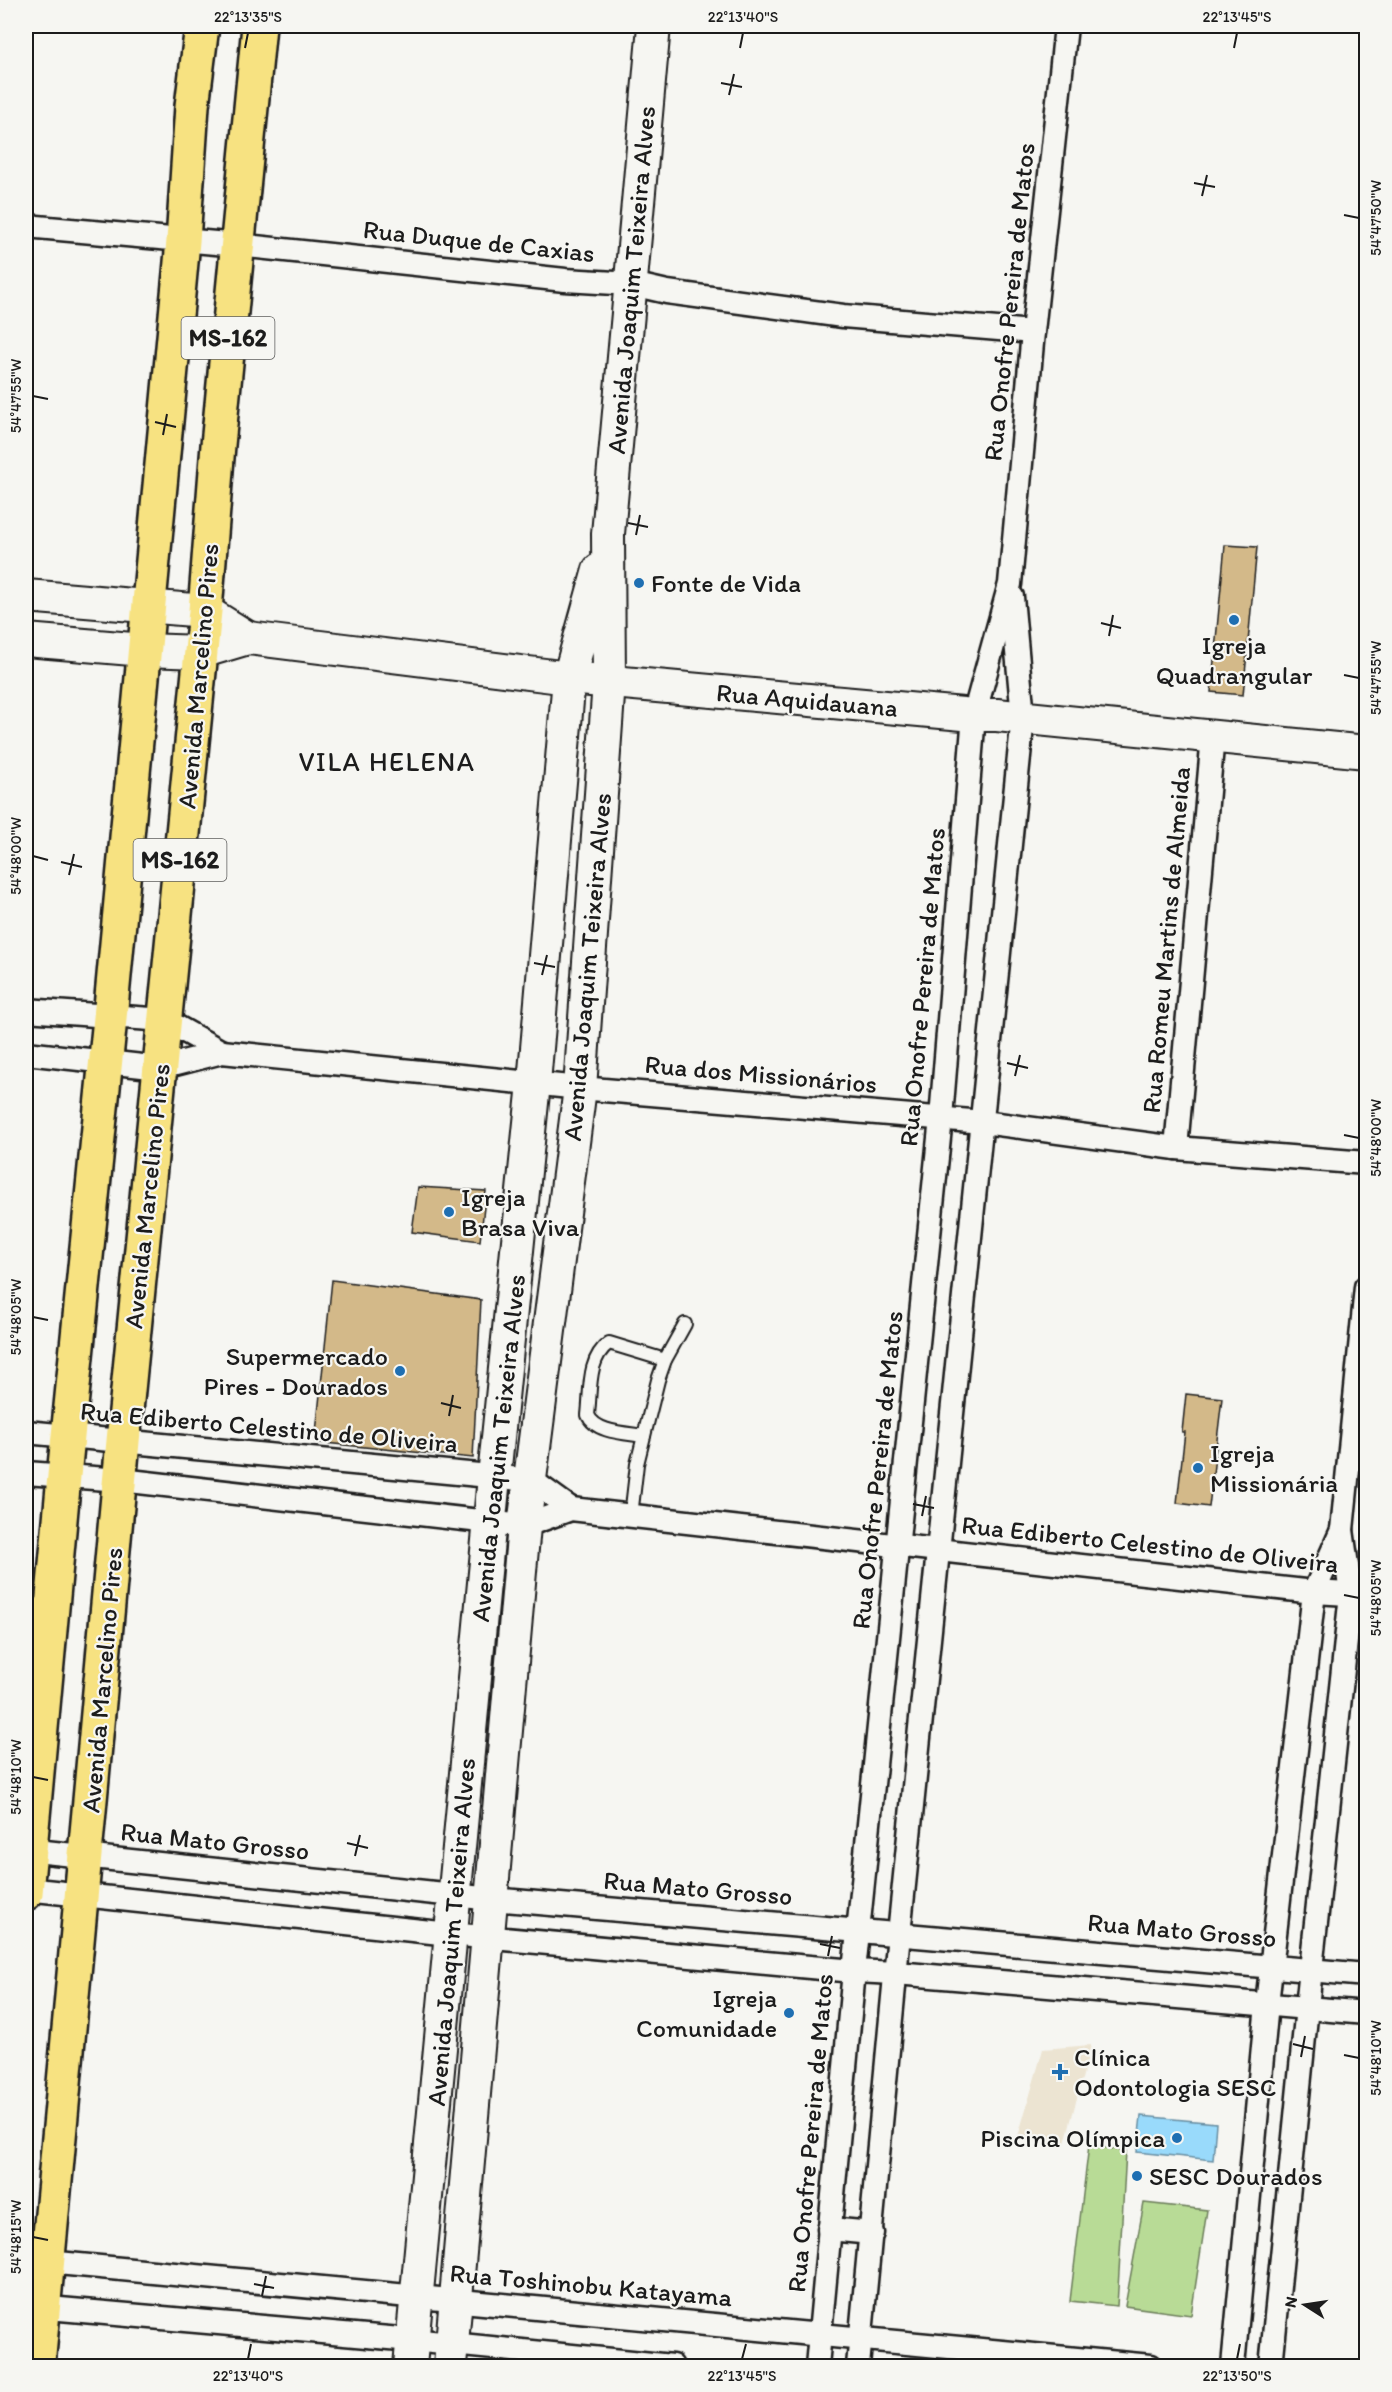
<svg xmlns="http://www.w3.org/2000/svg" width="1392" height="2392" font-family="Itim,sans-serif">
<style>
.built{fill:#ece4d2}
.green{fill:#b8db96;stroke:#6a7c59;stroke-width:1.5}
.water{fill:#99dafb;stroke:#678ea2;stroke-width:1.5}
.building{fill:#d3b989;stroke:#1c1c1c;stroke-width:1.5}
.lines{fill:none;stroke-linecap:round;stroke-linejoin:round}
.lane-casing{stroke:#1c1c1c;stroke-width:16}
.street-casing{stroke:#1c1c1c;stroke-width:27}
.secondary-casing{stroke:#1c1c1c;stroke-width:36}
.primary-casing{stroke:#1c1c1c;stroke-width:38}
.lane{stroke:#f6f6f2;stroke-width:12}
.street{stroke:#f6f6f2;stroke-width:22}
.secondary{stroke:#f6f6f2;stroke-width:32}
.primary{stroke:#f7e281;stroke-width:33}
.ticks{fill:none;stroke:#1c1c1c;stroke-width:2}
.poi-dot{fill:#1f6fb2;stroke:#f6f6f2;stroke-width:2}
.labels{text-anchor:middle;stroke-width:4.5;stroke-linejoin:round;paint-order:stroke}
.shield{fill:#f6f6f2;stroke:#5d5d5c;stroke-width:1.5}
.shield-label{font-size:24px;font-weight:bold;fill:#1c1c1c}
.street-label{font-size:26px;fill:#1c1c1c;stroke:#f6f6f2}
.poi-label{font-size:26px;fill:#1c1c1c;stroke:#f6f6f2;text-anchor:start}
.neighbourhood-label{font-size:27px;letter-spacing:1.5px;fill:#1c1c1c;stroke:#f6f6f2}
.neatline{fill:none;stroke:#1c1c1c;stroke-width:2}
.ticks-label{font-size:15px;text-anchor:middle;fill:#1c1c1c}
</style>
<rect width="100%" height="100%" fill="#f6f6f2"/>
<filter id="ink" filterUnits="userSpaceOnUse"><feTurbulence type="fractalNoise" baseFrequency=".0167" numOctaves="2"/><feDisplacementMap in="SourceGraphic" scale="12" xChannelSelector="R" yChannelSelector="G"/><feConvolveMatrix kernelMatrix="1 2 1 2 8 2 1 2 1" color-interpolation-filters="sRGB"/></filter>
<g filter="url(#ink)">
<polygon class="built" points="1091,2045 1065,2143 1017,2140 1043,2049"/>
<g class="green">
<polygon points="1089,2145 1126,2151 1117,2306 1070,2301"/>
<polygon points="1144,2203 1207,2210 1191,2315 1125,2306"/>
</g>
<polygon class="water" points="1141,2116 1216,2123 1213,2160 1137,2152"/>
<g class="building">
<polygon points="1225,545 1257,547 1243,695 1211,692"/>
<polygon points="418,1187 486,1191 480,1241 412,1232"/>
<polygon points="332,1280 481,1300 473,1458 315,1442"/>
<polygon points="1186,1394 1222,1398 1209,1507 1177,1503 1185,1432 1182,1432"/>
</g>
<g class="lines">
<defs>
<g id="lane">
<path d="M644,1436C627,1433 595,1433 588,1415C591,1390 587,1359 609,1343L665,1360"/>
<polyline points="631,1516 637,1464 658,1380 665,1360 685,1324"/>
</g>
<g id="street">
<polyline points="26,226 238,245 565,280 632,284 667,292 843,316 1033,332"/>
<polyline points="26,1010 165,1020 222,1052"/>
<polyline points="26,1053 160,1068 222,1052 580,1088 983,1122 1176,1148 1366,1163"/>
<polyline points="1176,1148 1213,736"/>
<polyline points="26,1432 531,1480 571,1509"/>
<polyline points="26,1473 121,1480 524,1526 571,1509 1314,1592 1366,1595"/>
<polyline points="26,1850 492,1899 1366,1975"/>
<polyline points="26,1889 450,1934 854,1971 896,1973 1366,2013"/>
<polyline points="829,2229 872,2233"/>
<polyline points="26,2260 1151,2366"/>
<polyline points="26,2306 412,2340 672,2366"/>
<polyline points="817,2366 854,1971 941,1118 974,715 1010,584 1033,332 1066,26"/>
<polyline points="858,2366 899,1934 1023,717 1012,597"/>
<polyline points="1233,2366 1267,2004 1314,1592 1342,1530"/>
<polyline points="1271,2366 1307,2007 1351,1594 1342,1530 1366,1287"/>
</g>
<g id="secondary">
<polyline points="26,596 205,611 248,638"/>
<polyline points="26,640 144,650 201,652 248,638 569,678 974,715 997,715 1366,752"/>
<polyline points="410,2366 494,1477 534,1083 569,678 599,570"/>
<polyline points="450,2366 524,1526 580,1088 609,682 608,534 654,26"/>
</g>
<g id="primary">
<polyline points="26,1893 64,1476 110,1018 183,241 192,106 202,26"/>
<polyline points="38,2366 123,1441 205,611 218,445 259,26"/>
</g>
</defs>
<use href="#lane" class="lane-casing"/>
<use href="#street" class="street-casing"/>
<use href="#secondary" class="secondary-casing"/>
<use href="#primary" class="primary-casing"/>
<use href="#lane" class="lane"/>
<use href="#street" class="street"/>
<use href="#secondary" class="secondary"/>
<use href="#primary" class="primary"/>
</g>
</g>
<path class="ticks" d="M245,48L248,33M740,48L743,33M1234,48L1237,33M721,83L742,87M729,95L734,74M1194,183L1215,187M1202,196L1207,175M1344,215L1359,218M33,396L48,399M155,422L176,427M163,435L167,414M628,523L648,527M636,535L640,515M1101,623L1121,628M1109,636L1113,615M1344,675L1359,678M33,856L48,860M61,862L82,867M69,875L74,854M534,963L555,967M542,975L547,955M1007,1063L1028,1068M1015,1076L1020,1055M1344,1135L1359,1138M33,1317L48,1320M441,1403L461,1408M449,1416L453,1395M913,1504L934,1508M922,1516L926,1496M1344,1595L1359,1598M33,1777L48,1780M347,1843L368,1848M355,1856L360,1835M820,1944L840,1948M828,1956L832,1936M1293,2044L1313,2049M1344,2055L1359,2058M1301,2057L1305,2036M33,2237L48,2240M254,2284L274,2288M262,2296L266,2276M248,2359L251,2344M742,2359L746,2344M1237,2359L1240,2344"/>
<g class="poi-dot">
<circle cx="639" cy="583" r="6"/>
<circle cx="1234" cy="620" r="6"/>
<circle cx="449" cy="1212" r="6"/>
<circle cx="400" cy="1371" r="6"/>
<circle cx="1198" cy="1468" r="6"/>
<circle cx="789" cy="2013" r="6"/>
<path d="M1057 2063h6v6h6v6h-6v6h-6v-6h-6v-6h6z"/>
<circle cx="1177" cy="2138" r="6"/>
<circle cx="1137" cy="2176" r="6"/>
</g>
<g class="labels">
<g class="shield">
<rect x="181.5" y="317" width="93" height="42" rx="4.5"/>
<rect x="133.5" y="839" width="93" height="42" rx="4.5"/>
</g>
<g class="shield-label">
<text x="228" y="346">MS-162</text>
<text x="180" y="868">MS-162</text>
</g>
<g class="street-label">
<text transform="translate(479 241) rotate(6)" y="9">Rua Duque de Caxias</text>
<text transform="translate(631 280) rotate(-85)" y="9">Avenida Joaquim Teixeira Alves</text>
<text transform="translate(1009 302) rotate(-84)" y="9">Rua Onofre Pereira de Matos</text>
<text transform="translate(198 676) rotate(-85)" y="9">Avenida Marcelino Pires</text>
<text transform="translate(807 700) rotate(5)" y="9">Rua Aquidauana</text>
<text transform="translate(1166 940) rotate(-85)" y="9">Rua Romeu Martins de Almeida</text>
<text transform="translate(587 967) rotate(-85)" y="9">Avenida Joaquim Teixeira Alves</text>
<text transform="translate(922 987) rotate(-85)" y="9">Rua Onofre Pereira de Matos</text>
<text transform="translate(761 1074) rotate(5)" y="9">Rua dos Missionários</text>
<text transform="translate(147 1196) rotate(-84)" y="9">Avenida Marcelino Pires</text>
<text transform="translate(269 1427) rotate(5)" y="9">Rua Ediberto Celestino de Oliveira</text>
<text transform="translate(498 1448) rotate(-84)" y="9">Avenida Joaquim Teixeira Alves</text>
<text transform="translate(877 1470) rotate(-84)" y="9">Rua Onofre Pereira de Matos</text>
<text transform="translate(1150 1544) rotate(6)" y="9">Rua Ediberto Celestino de Oliveira</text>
<text transform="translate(102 1680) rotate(-85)" y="9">Avenida Marcelino Pires</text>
<text transform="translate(215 1841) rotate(6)" y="9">Rua Mato Grosso</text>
<text transform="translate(698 1888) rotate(5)" y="9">Rua Mato Grosso</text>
<text transform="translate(1182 1930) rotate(5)" y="9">Rua Mato Grosso</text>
<text transform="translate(451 1932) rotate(-85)" y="9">Avenida Joaquim Teixeira Alves</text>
<text transform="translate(810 2133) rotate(-85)" y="9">Rua Onofre Pereira de Matos</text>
<text transform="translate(591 2285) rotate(5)" y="9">Rua Toshinobu Katayama</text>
</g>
<g class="poi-label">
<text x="651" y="592">Fonte de Vida</text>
<text x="1234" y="654" text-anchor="middle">Igreja<tspan x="1234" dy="30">Quadrangular</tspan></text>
<text x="461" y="1206">Igreja<tspan x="461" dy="30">Brasa Viva</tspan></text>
<text x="388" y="1365" text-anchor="end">Supermercado<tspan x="388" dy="30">Pires - Dourados</tspan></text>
<text x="1210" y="1462">Igreja<tspan x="1210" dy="30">Missionária</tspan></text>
<text x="777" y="2007" text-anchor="end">Igreja<tspan x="777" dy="30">Comunidade</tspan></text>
<text x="1074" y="2066">Clínica<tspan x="1074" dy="30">Odontologia SESC</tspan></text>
<text x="1165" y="2147" text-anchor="end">Piscina Olímpica</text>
<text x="1149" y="2185">SESC Dourados</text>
</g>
<g class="neighbourhood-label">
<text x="387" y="771">VILA HELENA</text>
</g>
</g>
<rect width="1392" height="2392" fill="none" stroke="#f6f6f2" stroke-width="66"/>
<g transform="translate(1305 2305) rotate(282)" stroke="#f6f6f2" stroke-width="4.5" paint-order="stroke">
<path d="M0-4.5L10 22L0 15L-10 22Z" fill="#1c1c1c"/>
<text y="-9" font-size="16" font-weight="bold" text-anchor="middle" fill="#1c1c1c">N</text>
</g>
<rect x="33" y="33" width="1326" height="2326" class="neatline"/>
<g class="ticks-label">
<text x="248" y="22">22°13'35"S</text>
<text x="743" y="22">22°13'40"S</text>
<text x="1237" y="22">22°13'45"S</text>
<text transform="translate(1376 218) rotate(-90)" y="5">54°47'50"W</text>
<text transform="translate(16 396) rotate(-90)" y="5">54°47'55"W</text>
<text transform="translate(1376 678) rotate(-90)" y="5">54°47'55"W</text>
<text transform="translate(16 856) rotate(-90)" y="5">54°48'00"W</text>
<text transform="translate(1376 1138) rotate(-90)" y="5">54°48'00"W</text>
<text transform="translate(16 1317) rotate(-90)" y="5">54°48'05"W</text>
<text transform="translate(1376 1598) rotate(-90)" y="5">54°48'05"W</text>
<text transform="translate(16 1777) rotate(-90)" y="5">54°48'10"W</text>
<text transform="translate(1376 2058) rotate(-90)" y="5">54°48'10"W</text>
<text transform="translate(16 2237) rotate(-90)" y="5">54°48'15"W</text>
<text x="248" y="2381">22°13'40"S</text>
<text x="742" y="2381">22°13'45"S</text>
<text x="1237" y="2381">22°13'50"S</text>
</g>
</svg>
